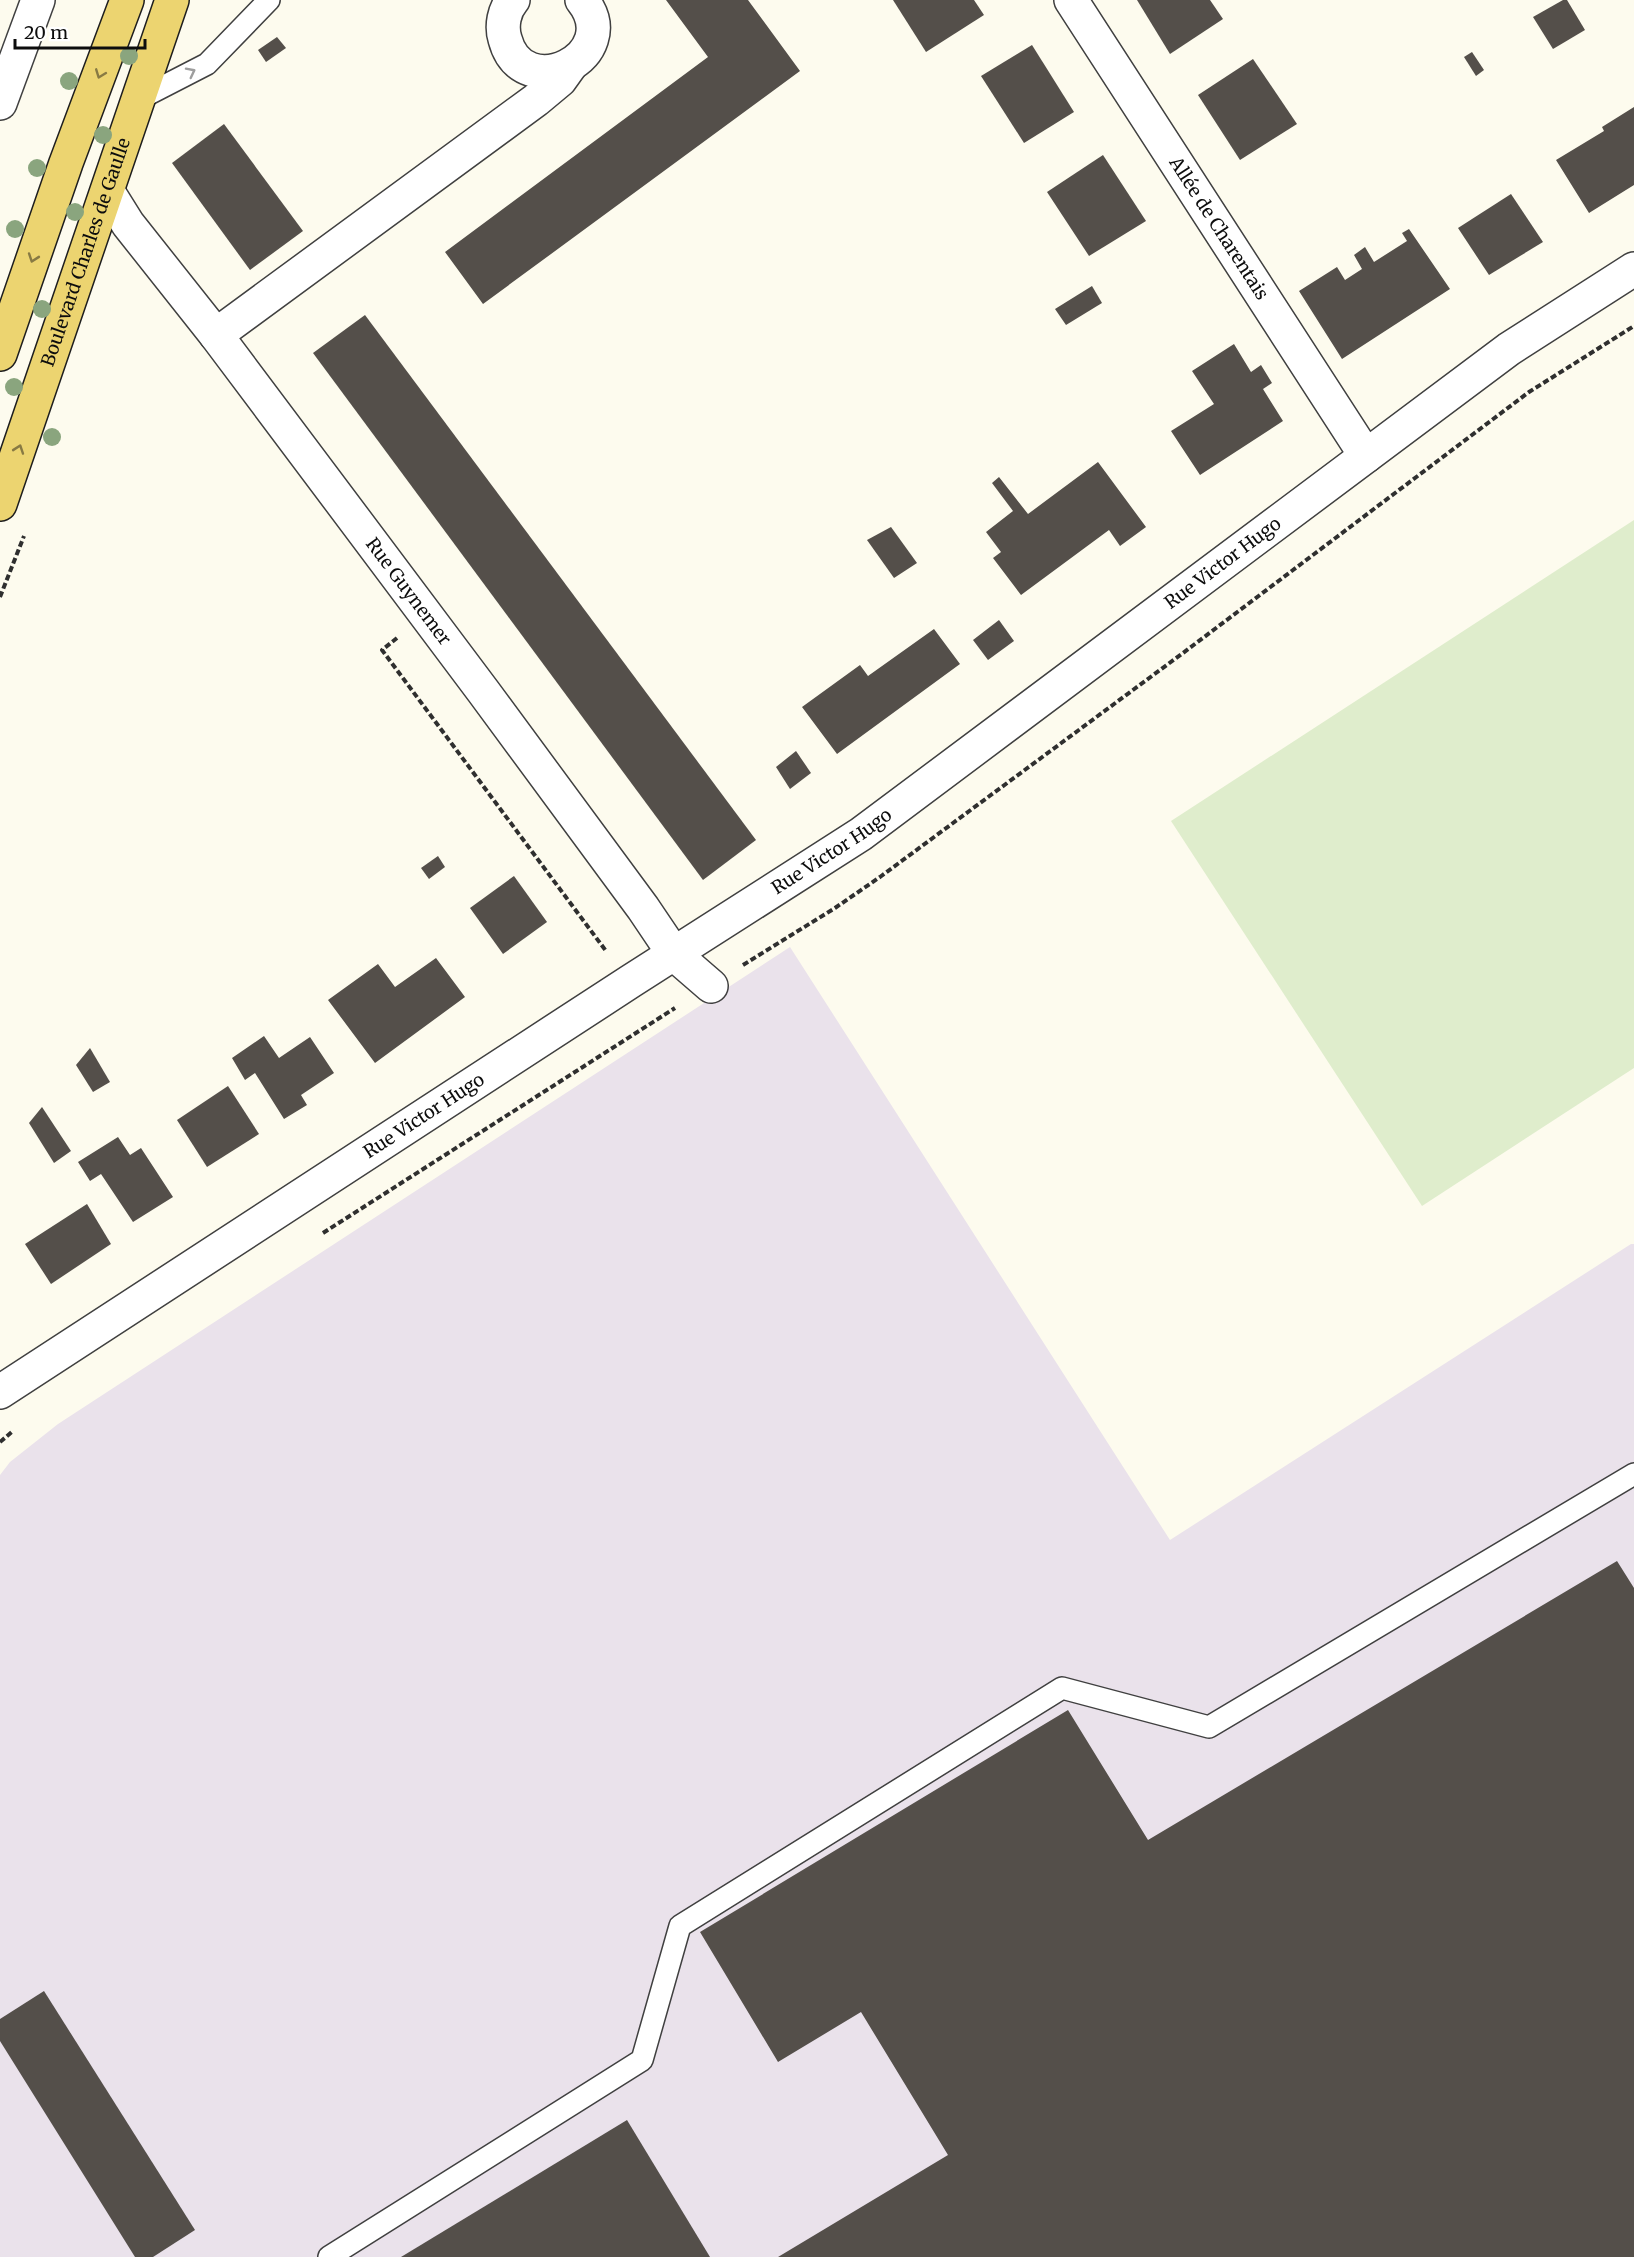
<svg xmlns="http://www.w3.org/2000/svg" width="1634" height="2257" font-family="Merriweather,serif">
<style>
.industrial{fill:#eae2eb}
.pitch{fill:#dfedcc}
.building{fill:#544f4a}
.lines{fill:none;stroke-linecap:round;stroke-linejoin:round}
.service-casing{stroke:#404040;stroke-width:24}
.minor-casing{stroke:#404040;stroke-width:36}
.primary-casing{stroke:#1e1e1e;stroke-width:36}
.path{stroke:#2f2f2f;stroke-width:4;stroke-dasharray:6 3;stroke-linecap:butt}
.service{stroke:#fff;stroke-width:21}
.minor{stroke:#fff;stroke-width:33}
.primary{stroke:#ecd470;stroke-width:33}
.tree{fill:#8aa57e}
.oneway{stroke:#9e9e9e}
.oneway2{stroke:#887a43}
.labels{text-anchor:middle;stroke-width:6;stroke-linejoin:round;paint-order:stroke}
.street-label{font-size:18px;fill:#0d0d0d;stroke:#fff}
</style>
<rect width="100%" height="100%" fill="#fdfbee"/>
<polygon class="industrial" points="790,947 1170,1540 1631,1244 1634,1244 1634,2257 0,2257 0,1475 10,1462 58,1424"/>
<polygon class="pitch" points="1634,520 1634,1068 1422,1206 1171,821"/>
<g class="building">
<polygon points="666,0 748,0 800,71 483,304 445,252 708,57"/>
<polygon points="893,0 974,0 984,15 926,52"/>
<polygon points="1137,0 1210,0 1223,19 1170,54"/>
<polygon points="1563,0 1567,0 1585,30 1553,49 1533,17"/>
<polygon points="277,37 286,48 266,62 258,50"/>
<polygon points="1032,45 1074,112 1024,143 981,76"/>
<polygon points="1472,52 1484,70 1476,76 1464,57"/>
<polygon points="1253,59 1297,124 1240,160 1198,95"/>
<polygon points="1634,107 1634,185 1589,213 1556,160 1604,131 1602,127"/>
<polygon points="224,124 303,231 250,270 172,163"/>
<polygon points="1103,155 1146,221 1089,256 1047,192"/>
<polygon points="1511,194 1543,242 1489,275 1458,228"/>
<polygon points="1409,229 1450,289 1342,359 1299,291 1337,267 1345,280 1362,269 1354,255 1365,247 1374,262 1407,241 1402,233"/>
<polygon points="1092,286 1102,303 1066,325 1055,309"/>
<polygon points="365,315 756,840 703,880 313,353"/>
<polygon points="1234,344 1251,372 1261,365 1272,383 1263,389 1283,421 1200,475 1171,431 1214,404 1192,371"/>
<polygon points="1098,462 1146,527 1120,546 1109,530 1021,595 993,558 1001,552 986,532 1013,511 992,483 999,477 1028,514"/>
<polygon points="891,527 917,563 894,578 867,540"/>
<polygon points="999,620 1014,641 988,660 973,640"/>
<polygon points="934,629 960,664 837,754 802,707 860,665 868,676"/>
<polygon points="796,751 811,773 790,789 776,767"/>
<polygon points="438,856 445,867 429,879 421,868"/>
<polygon points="514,876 547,922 503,954 470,908"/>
<polygon points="436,958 465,997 375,1063 328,1000 378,964 395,987"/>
<polygon points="264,1036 279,1058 310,1037 334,1073 301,1095 307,1105 284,1119 255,1073 245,1080 232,1058"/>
<polygon points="90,1048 110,1082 93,1092 76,1065"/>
<polygon points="228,1086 259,1134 207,1167 177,1120"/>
<polygon points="42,1107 71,1151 54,1163 29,1123"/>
<polygon points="118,1137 130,1155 141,1148 173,1197 133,1222 101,1174 90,1181 78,1162"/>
<polygon points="87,1204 111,1244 51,1284 25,1244"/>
<polygon points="1617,1561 1634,1588 1634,2257 778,2257 948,2155 861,2012 778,2062 700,1932 1068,1710 1148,1840"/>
<polygon points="44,1991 195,2230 153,2257 135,2257 0,2041 0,2019"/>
<polygon points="627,2120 710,2257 401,2257"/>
</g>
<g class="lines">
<defs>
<g id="service">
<polyline points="139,99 207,64 269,0"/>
<polyline points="329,2257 642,2060 680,1926 1062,1688 1209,1727 1634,1474"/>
</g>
<g id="minor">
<path d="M513,0C504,10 501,26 505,39C523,107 627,56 582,0"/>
<path id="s1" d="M1071,0L1366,456"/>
<polyline points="0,103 38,0"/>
<path id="s2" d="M108,192L128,224L216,335L483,691L643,908L674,954L711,986"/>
<polyline points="216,335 536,100 560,80 570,66"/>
<path id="s3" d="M0,1392L631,981L861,834L1509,349L1634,269"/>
</g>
<g id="primary">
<polyline points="0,354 66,163 127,0"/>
<path id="s4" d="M0,504L172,0"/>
</g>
</defs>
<use href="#service" class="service-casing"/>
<use href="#minor" class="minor-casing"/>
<use href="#primary" class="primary-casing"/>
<g class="path">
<polyline points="0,597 24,536"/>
<polyline points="397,638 382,650 606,951"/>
<polyline points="743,965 835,908 880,877 1183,653 1529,392 1634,326"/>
<polyline points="323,1233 675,1008"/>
<polyline points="0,1442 13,1431"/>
</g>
<use href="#service" class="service"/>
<use href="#minor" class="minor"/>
<use href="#primary" class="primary"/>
</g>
<g class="tree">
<circle cx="129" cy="56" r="9"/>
<circle cx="69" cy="81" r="9"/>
<circle cx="103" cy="135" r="9"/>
<circle cx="37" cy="168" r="9"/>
<circle cx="75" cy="212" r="9"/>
<circle cx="15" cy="229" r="9"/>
<circle cx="42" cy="309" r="9"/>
<circle cx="14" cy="387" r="9"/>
<circle cx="52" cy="437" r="9"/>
</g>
<defs><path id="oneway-chevron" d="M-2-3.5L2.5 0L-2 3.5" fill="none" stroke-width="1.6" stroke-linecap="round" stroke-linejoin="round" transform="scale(1.5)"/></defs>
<use class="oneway" href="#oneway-chevron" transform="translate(191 72) rotate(-27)"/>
<g class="oneway2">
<use href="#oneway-chevron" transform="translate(100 74) rotate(111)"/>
<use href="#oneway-chevron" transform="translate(33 258) rotate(109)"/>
<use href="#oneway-chevron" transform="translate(19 449) rotate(-71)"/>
</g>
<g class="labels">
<g class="street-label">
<text dy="6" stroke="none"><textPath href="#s1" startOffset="272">Allée de Charentais</textPath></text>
<text dy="6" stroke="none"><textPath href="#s4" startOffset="266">Boulevard Charles de Gaulle</textPath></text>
<text dy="6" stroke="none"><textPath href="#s3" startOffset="1478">Rue Victor Hugo</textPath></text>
<text dy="6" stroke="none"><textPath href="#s2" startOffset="500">Rue Guynemer</textPath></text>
<text dy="6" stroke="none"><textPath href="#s3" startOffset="992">Rue Victor Hugo</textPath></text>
<text dy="6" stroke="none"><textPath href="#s3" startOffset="506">Rue Victor Hugo</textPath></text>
</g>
</g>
<path d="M15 39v9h130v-9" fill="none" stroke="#0d0d0d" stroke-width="3"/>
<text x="24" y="39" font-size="18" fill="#0d0d0d" stroke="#ffffff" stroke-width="4.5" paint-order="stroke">20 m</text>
</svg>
